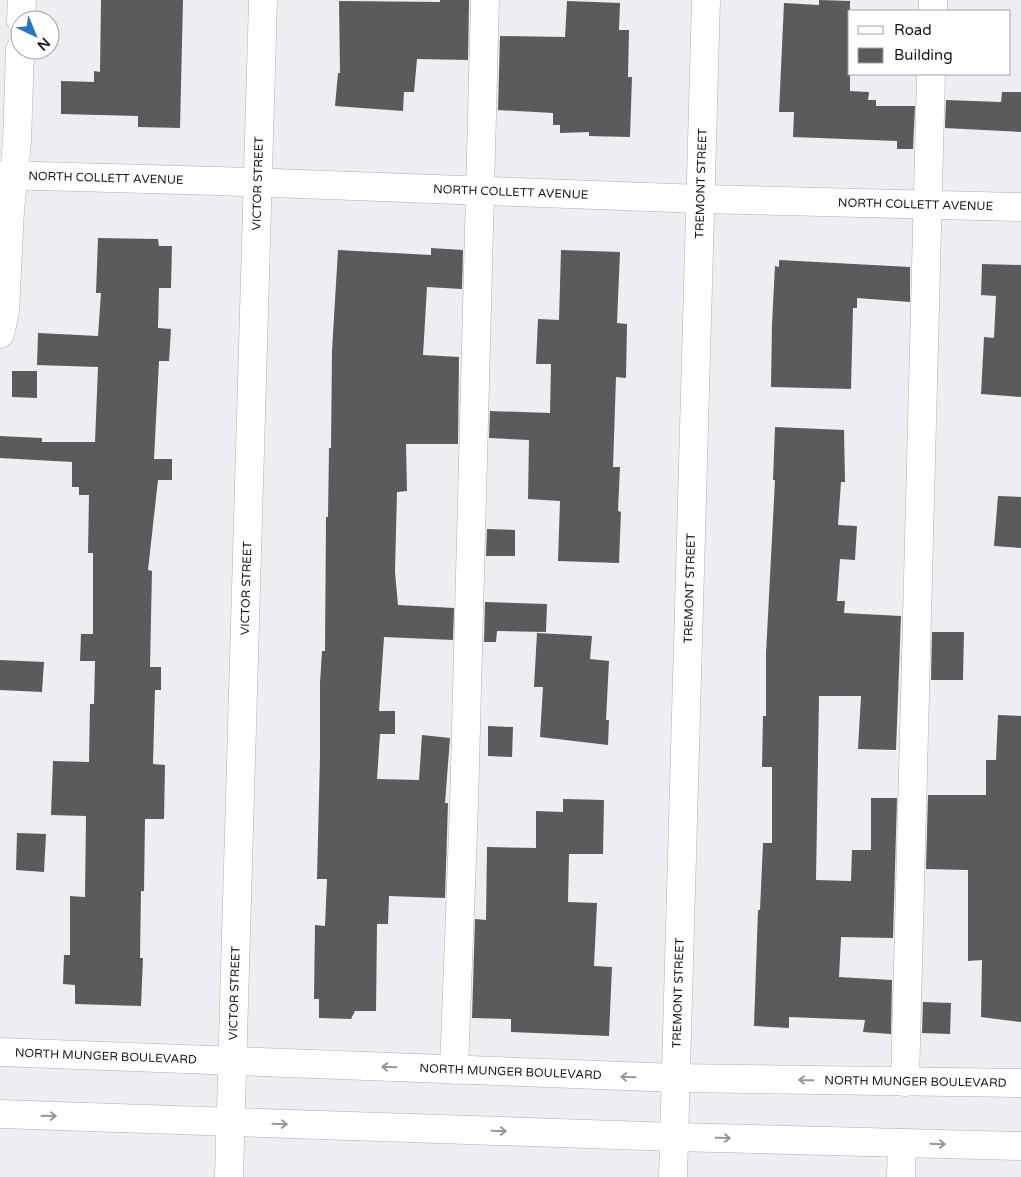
<svg xmlns="http://www.w3.org/2000/svg" width="1021" height="1177" font-family="'Varela Round',sans-serif">
<style>
.building{fill:#5b5b5e}
.lines{fill:none;stroke-linecap:round;stroke-linejoin:round}
.minor-casing{stroke:#afafb3;stroke-width:29}
.major-casing{stroke:#afafb3;stroke-width:29}
.minor{stroke:#fff;stroke-width:28}
.major{stroke:#fff;stroke-width:28}
.oneway{stroke:#979797}
.labels{text-anchor:middle;stroke-width:5;stroke-linejoin:round;paint-order:stroke}
.street-label{font-size:12px;fill:#171718;stroke:#fff}
</style>
<rect width="100%" height="100%" fill="#eeeef2"/>
<g class="building">
<polygon points="101,0 183,0 180,128 138,127 138,116 61,114 61,81 94,82 94,71 100,72"/>
<polygon points="440,0 469,0 468,60 417,59 414,92 404,92 403,111 335,106 338,73 340,73 339,1 440,2"/>
<polygon points="819,0 850,1 850,91 869,92 868,100 876,100 876,106 915,106 913,149 897,149 897,141 793,137 794,112 779,112 784,3 819,5"/>
<polygon points="567,1 620,3 619,30 629,30 628,77 632,77 630,137 589,136 589,132 560,133 560,125 553,125 553,113 498,110 500,36 565,37"/>
<polygon points="1002,92 1021,92 1021,132 945,128 946,100 1001,102"/>
<polygon points="98,238 158,239 159,246 172,246 171,288 159,288 158,328 171,329 169,361 159,361 154,459 172,459 172,480 158,480 148,570 152,571 150,667 161,667 161,690 155,690 153,764 165,765 164,819 145,819 144,891 141,891 140,958 143,958 141,1006 75,1004 75,985 63,984 64,955 70,955 70,896 85,897 86,816 51,815 53,761 89,762 90,704 94,704 95,661 80,661 81,634 93,634 93,553 88,553 89,495 79,495 79,487 72,487 72,462 0,458 0,436 42,438 42,442 95,442 98,367 37,365 38,333 98,336 101,293 96,293"/>
<polygon points="431,248 463,250 462,289 427,287 423,355 459,357 458,444 406,444 407,491 397,492 395,572 398,605 454,608 453,640 384,637 379,711 395,711 395,734 380,734 377,779 419,780 422,735 450,738 445,803 448,803 445,898 389,896 388,924 377,924 376,1011 355,1011 351,1019 319,1018 319,999 314,999 315,925 325,926 327,879 317,879 320,756 320,683 322,651 325,651 326,517 328,517 329,448 331,448 332,351 338,250 431,255"/>
<polygon points="561,250 620,252 617,323 627,324 626,378 616,377 613,467 620,467 618,511 621,512 619,563 558,561 560,501 528,499 529,440 489,438 490,411 550,413 551,364 536,364 538,319 559,320"/>
<polygon points="779,260 910,267 910,302 857,298 857,308 853,308 851,389 771,387 772,324 775,266 779,267"/>
<polygon points="982,264 1021,265 1021,397 981,394 984,337 994,338 996,296 981,295"/>
<polygon points="12,371 37,371 37,398 12,397"/>
<polygon points="775,427 844,430 845,482 841,482 838,525 857,526 855,560 840,559 837,601 845,601 844,613 901,616 896,750 858,749 861,696 819,696 816,880 851,881 852,850 871,850 871,798 897,798 893,938 841,937 839,977 892,980 891,1034 863,1032 865,1020 789,1017 789,1028 754,1026 758,910 760,910 763,843 772,843 772,767 762,767 763,716 766,716 766,654 775,480 773,480"/>
<polygon points="998,496 1021,497 1021,548 994,546"/>
<polygon points="487,529 515,530 515,556 486,556"/>
<polygon points="485,602 547,604 546,632 497,631 496,642 484,642"/>
<polygon points="932,632 964,632 963,680 931,680"/>
<polygon points="537,633 592,636 590,659 609,661 606,720 609,720 608,745 540,737 543,687 534,687"/>
<polygon points="0,660 44,662 42,692 0,690"/>
<polygon points="998,715 1021,716 1021,1022 981,1017 982,960 968,961 968,870 926,869 928,795 986,795 986,760 996,760"/>
<polygon points="488,726 513,727 512,757 488,756"/>
<polygon points="563,799 604,800 603,854 569,854 568,902 597,903 594,966 612,967 609,1036 511,1032 511,1019 472,1018 475,919 486,920 487,847 536,848 536,811 563,812"/>
<polygon points="17,833 46,834 44,872 16,870"/>
<polygon points="923,1002 951,1003 950,1034 922,1033"/>
</g>
<g class="lines">
<defs>
<g id="minor">
<polyline points="933,11 933,0"/>
<polyline points="21,20 22,0"/>
<path id="s1" d="M0,175L219,181L701,199L1021,207"/>
<polyline points="0,334 5,312 10,210 17,142 20,50"/>
<polyline points="454,1070 464,805 485,0"/>
<polyline points="905,1082 931,74"/>
<path id="s2" d="M229,1177L263,0"/>
<path id="s3" d="M673,1177L706,0"/>
<polyline points="901,1177 902,1143"/>
</g>
<g id="major">
<path id="s4" d="M0,1052L677,1078L1021,1083"/>
<polyline points="0,1114 675,1137 1021,1146"/>
</g>
</defs>
<use href="#minor" class="minor-casing"/>
<use href="#major" class="major-casing"/>
<use href="#minor" class="minor"/>
<use href="#major" class="major"/>
</g>
<defs><path id="oneway-shaft" d="M-6 0H5M1.5-3L5.5 0L1.5 3" fill="none" stroke-width="1.6" stroke-linecap="round" stroke-linejoin="round" transform="scale(1.25)"/></defs>
<g class="oneway">
<use href="#oneway-shaft" transform="translate(389 1067) rotate(-178)"/>
<use href="#oneway-shaft" transform="translate(628 1077) rotate(-178)"/>
<use href="#oneway-shaft" transform="translate(806 1080) rotate(-179)"/>
<use href="#oneway-shaft" transform="translate(49 1116) rotate(2)"/>
<use href="#oneway-shaft" transform="translate(280 1124) rotate(2)"/>
<use href="#oneway-shaft" transform="translate(499 1131) rotate(2)"/>
<use href="#oneway-shaft" transform="translate(723 1138) rotate(1)"/>
<use href="#oneway-shaft" transform="translate(938 1144) rotate(2)"/>
</g>
<g class="labels">
<g class="street-label">
<text dy="4" stroke="none"><textPath href="#s1" startOffset="106">NORTH COLLETT AVENUE</textPath></text>
<text dy="4" stroke="none"><textPath href="#s2" startOffset="994">VICTOR STREET</textPath></text>
<text dy="4" stroke="none"><textPath href="#s3" startOffset="994">TREMONT STREET</textPath></text>
<text dy="4" stroke="none"><textPath href="#s1" startOffset="511">NORTH COLLETT AVENUE</textPath></text>
<text dy="4" stroke="none"><textPath href="#s1" startOffset="916">NORTH COLLETT AVENUE</textPath></text>
<text dy="4" stroke="none"><textPath href="#s2" startOffset="589">VICTOR STREET</textPath></text>
<text dy="4" stroke="none"><textPath href="#s3" startOffset="589">TREMONT STREET</textPath></text>
<text dy="4" stroke="none"><textPath href="#s2" startOffset="184">VICTOR STREET</textPath></text>
<text dy="4" stroke="none"><textPath href="#s3" startOffset="184">TREMONT STREET</textPath></text>
<text dy="4" stroke="none"><textPath href="#s4" startOffset="106">NORTH MUNGER BOULEVARD</textPath></text>
<text dy="4" stroke="none"><textPath href="#s4" startOffset="511">NORTH MUNGER BOULEVARD</textPath></text>
<text dy="4" stroke="none"><textPath href="#s4" startOffset="916">NORTH MUNGER BOULEVARD</textPath></text>
</g>
</g>
<rect x="848" y="10" width="162" height="65" fill="#ffffff" stroke="#a2a2a3"/>
<rect x="858" y="26" width="25" height="8" fill="#ffffff" stroke="#a2a2a3"/>
<text x="894" y="35" font-size="15" fill="#171718">Road</text>
<rect x="858" y="48" width="25" height="15" fill="#5b5b5e" stroke="#a2a2a3"/>
<text x="894" y="60" font-size="15" fill="#171718">Building</text>
<g transform="translate(35 35) rotate(136)"><circle r="24" fill="#ffffff" stroke="#a2a2a3"/>
<path d="M0-4L9 19L0 12L-9 19Z" fill="#2974c4"/>
<text y="-8" font-size="14" font-weight="bold" text-anchor="middle" fill="#171718">N</text>
</g>
</svg>
